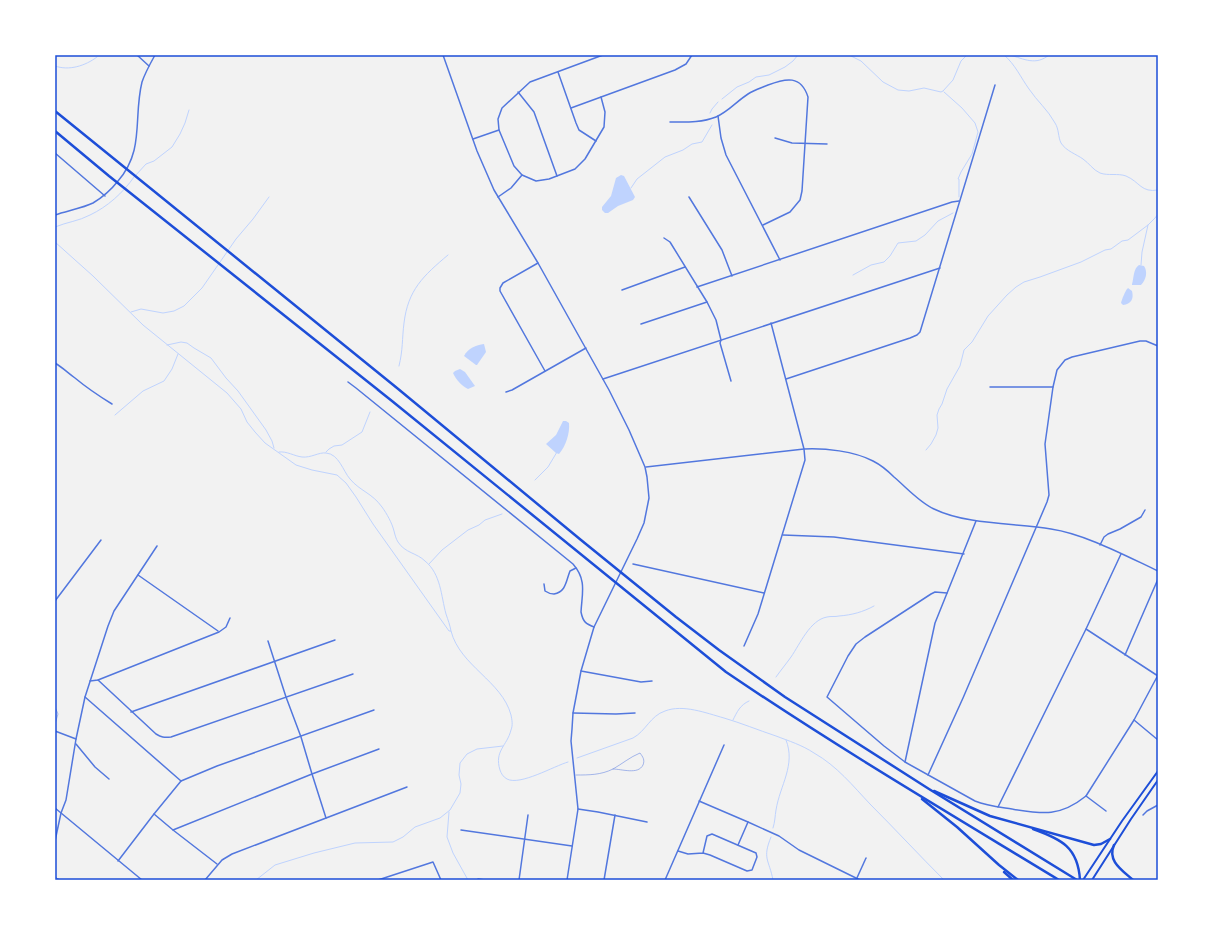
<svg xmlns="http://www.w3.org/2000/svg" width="1213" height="935" font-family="Cabin,sans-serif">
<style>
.water{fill:#bfd3fe}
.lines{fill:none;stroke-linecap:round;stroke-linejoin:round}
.stream{stroke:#bfd3fe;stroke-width:1}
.service{stroke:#5277de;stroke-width:0.5}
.minor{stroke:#5277de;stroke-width:1.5}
.tertiary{stroke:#5277de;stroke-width:1.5}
.primary{stroke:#1d4ed8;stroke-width:2}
.motorway{stroke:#1d4ed8;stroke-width:2.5}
.rail{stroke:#7290e2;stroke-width:1}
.neatline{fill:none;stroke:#1d4ed8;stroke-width:1.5}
</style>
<rect width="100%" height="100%" fill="#f2f2f2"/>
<g class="water">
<polygon points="621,175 624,176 635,197 633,200 618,206 608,213 605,213 602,210 602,207 611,196 616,178"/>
<path d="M1139,265L1144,266C1148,272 1146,280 1141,285H1132V284C1134,278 1133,269 1139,265Z"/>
<path d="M1128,288L1132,291C1134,299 1131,304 1123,305L1121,303C1122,299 1125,291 1128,288Z"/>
<path d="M484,344L486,352L477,365H476L464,356C468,348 476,345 484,344Z"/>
<path d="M460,369L465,372L475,386L468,389C462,386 456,380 453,373L455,371Z"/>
<path d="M563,421H566L569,423C570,433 566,446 559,454L556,453L546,444L556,435Z"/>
</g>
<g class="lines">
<g class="stream">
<polyline points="849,55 861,61 883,82 898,90 909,91 924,88 941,92 943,91 953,80 961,61 967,55"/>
<path d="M1004,55C1015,64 1021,78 1029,89C1037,101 1048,110 1055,123C1059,129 1058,137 1061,143C1066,151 1076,154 1083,159C1089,163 1093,170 1100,173C1108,176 1118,173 1126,176C1140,182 1141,193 1158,190"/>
<path d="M1010,55C1024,59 1036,66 1049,55"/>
<path d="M55,66C69,71 85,66 97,57"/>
<polyline points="944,92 962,108 975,123 978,132 972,154 961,172 958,179 959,179 959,197"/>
<polyline points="722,99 737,87 749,82 756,77 769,75 785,67 793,61 798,55"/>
<polyline points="710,113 712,109 718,102"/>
<polyline points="136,175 146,164 154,161 172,147 180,134 185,123 189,110"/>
<polyline points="631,188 637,179 665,157 683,150 692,144 702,142 712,125"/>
<path d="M55,227C67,222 79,221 90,215C107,207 123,193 134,177"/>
<path d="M55,242L93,276L143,325L227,393L241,409L247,422L255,432L265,443L296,465L312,470L337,475L346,483L356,497L373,524L449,631H451C460,666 502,681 511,715C512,720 513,725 511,730C507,746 494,751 500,770C501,773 503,777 507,779C520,786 554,766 568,762"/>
<polyline points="1141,265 1142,252 1148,225"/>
<polyline points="853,275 871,265 884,262 890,256 898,243 916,241 925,235 938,221 953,213"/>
<polyline points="131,312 141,309 163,313 174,311 184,306 202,288 236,239 253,219 269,197"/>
<polyline points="167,345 181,342 187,343 194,348 211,358 226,378 238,391 266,430 272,441 274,448"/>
<path d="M399,366C403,350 402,339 404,323C408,290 423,276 448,255"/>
<polyline points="115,415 143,391 164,381 172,369 178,354"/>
<polyline points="926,450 931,444 936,435 938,428 937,415 939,409 942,404 947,389 960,366 964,350 972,342 988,316 1007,295 1016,287 1024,282 1040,277 1081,262 1105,250 1111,249 1122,241 1128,240 1148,225 1155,218 1158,214"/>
<path d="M279,452C287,451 294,456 302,457C311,458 319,452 326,453C339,454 343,471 350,479C360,491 372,493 382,507C387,514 392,523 394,531C395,535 396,539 398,542C405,553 417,553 425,561C441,574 441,596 446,614C448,620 450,625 451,631"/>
<polyline points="326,452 329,449 334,446 342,445 362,432 370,412"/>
<polyline points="535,480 548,467 557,452"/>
<polyline points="429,564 442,550 468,530 479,525 485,520 502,514"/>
<path d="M776,677C781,670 786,664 791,657C800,644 810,620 827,617C831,616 835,617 839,616C852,615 863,612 874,606"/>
<path d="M733,720C737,712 740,705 749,701"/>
<path d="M577,758L633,738C646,731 650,716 665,711C683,704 706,713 724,718C741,723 758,730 776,736C789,741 802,745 814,753C837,766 853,786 870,804C895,829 919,855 944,880"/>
<polyline points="449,812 447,837 453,853 468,880"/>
<path d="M773,828C775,822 775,816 776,810C780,785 796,765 786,740"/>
<path d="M771,837C762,859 769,859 773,880"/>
<polyline points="256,880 275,865 314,853 355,843 393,842 403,837 415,827 440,818 450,810 460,793 461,784 459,775 460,763 467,754 477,749 503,746"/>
</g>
<g class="service">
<polyline points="55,707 58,714 55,724"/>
<path d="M576,775C589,775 601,775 613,769C622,764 630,757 640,753C643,757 645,760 643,765C638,775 622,769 613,769"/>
</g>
<g class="minor">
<polyline points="137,55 149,66"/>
<polyline points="558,72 576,123 579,130 596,141"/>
<polyline points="518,92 534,112 557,176"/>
<polyline points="601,97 605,112 604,127 585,159 575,169 549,179 536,181 522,175 514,166 499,130 498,119 502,108 530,82 603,55"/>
<polyline points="571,108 675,70 686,64 692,55"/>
<polyline points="718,116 721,138 726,155 780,260"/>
<path d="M670,122C685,122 701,123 716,117C728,112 737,101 748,94C754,90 761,88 768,85C786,78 801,75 808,97L802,191L800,200L790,212L763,225"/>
<polyline points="775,138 792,143 827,144"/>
<polyline points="473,139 499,130"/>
<polyline points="55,153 105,196"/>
<polyline points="498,197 511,188 522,175"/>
<polyline points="689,197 722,250 732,276"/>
<path d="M55,215C66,211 83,208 93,203C103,197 111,190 118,181C145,150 133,118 142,82C145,73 150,64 155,55"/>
<polyline points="664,238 670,242 707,302 716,320 721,340 720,343 731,381"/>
<polyline points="538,263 503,283 500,288 500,291 545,371"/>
<polyline points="697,287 952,202 959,201"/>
<polyline points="622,290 685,267"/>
<polyline points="641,324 707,302"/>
<path d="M55,363C62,367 68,373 75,378C87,388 99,396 112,404"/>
<polyline points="603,379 940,268"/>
<polyline points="786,379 910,338 917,335 920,332 995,85"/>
<path d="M348,382L356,388L573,564C587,580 582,593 581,612C583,622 586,624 594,627"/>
<polyline points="990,387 1053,387"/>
<polyline points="506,392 512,390 586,348"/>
<polyline points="783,535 834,537 964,554"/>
<polyline points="1100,545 1104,537 1108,534 1120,529 1141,517 1145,510"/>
<polyline points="633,564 764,593"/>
<polyline points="138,575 218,631"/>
<path d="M544,584L545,591C548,593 550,594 554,594C566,592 566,581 570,571L576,568"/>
<path d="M947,593L935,592L931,594L865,637L856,644L848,656L827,697L884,746L905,762L975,801C987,806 999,807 1012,809C1043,814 1060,817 1086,796L1134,720L1158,675"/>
<polyline points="55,601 101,540"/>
<polyline points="1086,629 1158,676"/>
<polyline points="268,641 286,697 301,737 312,774 326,818"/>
<polyline points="744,646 758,614 805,460 804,449 771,323"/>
<polyline points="1125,655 1158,579"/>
<polyline points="581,671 641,682 652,681"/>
<path d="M98,680L156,734C161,737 164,738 171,737L353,674"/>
<polyline points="90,681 98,680 219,632 226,627 230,618"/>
<polyline points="85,697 181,781"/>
<polyline points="131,712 335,640"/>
<polyline points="573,713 616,714 635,713"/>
<polyline points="1134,720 1158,740"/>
<polyline points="55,731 76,739"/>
<polyline points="76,744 95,767 109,779"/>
<polyline points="905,762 935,623 976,521"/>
<polyline points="928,775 963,698 1047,502 1049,495 1045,444 1053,387 1057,370 1065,360 1072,357 1140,341 1146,341 1158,346"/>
<polyline points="1086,796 1106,811"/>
<polyline points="699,801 748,822 779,836 799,850 860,880"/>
<polyline points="998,807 1086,629 1121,554"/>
<polyline points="578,809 598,812 647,822"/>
<polyline points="154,814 173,830 217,864"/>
<polyline points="1143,815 1147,811 1158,805"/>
<polyline points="173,830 312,774 379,749"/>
<polyline points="461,830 572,846"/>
<polyline points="55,841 61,813 66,800 76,739 85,697 108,626 114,611 157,546"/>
<polyline points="738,845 748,822"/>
<polyline points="678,851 688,854 703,853 710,855 747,871 752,870 757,857 756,853 712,834 707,836 703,853"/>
<polyline points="118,861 154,814 181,781 217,766 374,710"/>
<polyline points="478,879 485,880"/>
<polyline points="205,880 222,860 232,854 407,787"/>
<polyline points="378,880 433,862 441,880"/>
<polyline points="519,880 528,815"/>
<polyline points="604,880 615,815"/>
<polyline points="665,880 724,745"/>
</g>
<g class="tertiary">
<polyline points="443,55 477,151 494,190 538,263 609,390 629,430 645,467 647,477 649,498 644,523 637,539 594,627 581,671 573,713 572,729 571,741 578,809 567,880"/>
<path d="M646,467L804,449C825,448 854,451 873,461C881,465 888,471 894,477C907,488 919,502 934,509C967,525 1015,523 1051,529C1085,534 1126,556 1158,571"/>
<polyline points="55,808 142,880"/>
<polyline points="856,880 866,858"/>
</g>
<g class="primary">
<polyline points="1083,880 1122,821 1158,771"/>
<polyline points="1092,880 1131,819 1158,780"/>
</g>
<g class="motorway">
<polyline points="55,111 397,388 581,540 676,617 719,650 785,697 929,789 1077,880"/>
<path d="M55,131L109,176L392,401L726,672C835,746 947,812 1059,880"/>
<polyline points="934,791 990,816 1094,845 1101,844 1110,839"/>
<polyline points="922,799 957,827 999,865 1018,880"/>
<path d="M1033,829C1061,839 1078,847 1080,880"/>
<path d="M1114,845C1107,861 1122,870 1133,880"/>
<polyline points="1004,872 1013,880"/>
</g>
<polyline class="rail" points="55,877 60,880"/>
</g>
<rect width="1213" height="935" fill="none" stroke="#ffffff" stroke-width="112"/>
<rect x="56" y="56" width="1101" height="823" class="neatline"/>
</svg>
